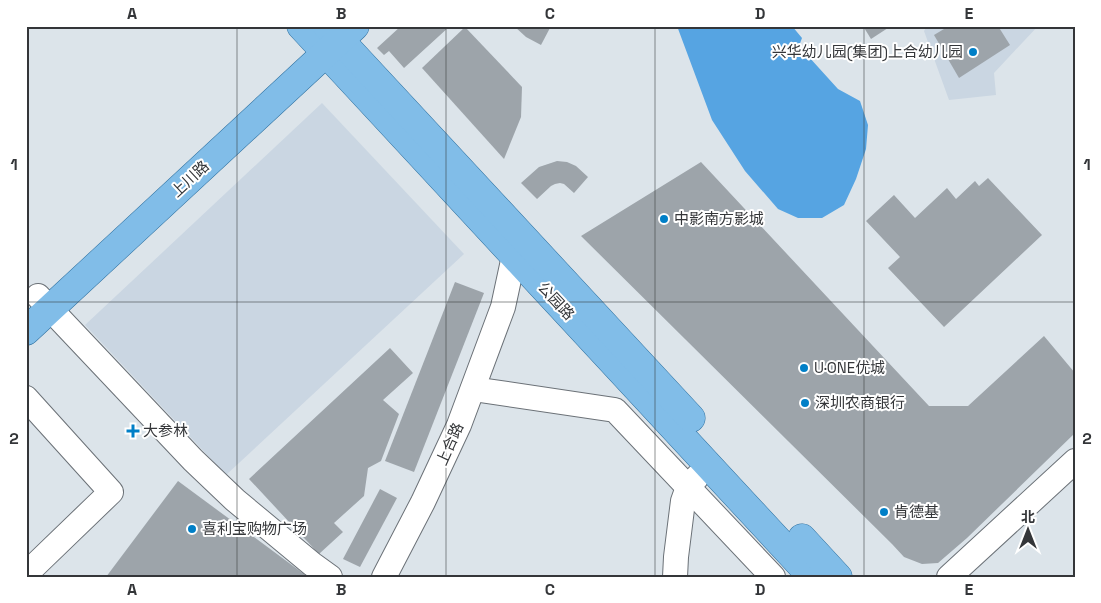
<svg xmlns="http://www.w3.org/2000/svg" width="1101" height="603" font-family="'Space Grotesk','Noto Sans SC',sans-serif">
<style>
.built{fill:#cad6e2}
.water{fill:#56a4e2}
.building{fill:#9da4aa}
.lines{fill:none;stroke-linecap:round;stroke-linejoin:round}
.minor-casing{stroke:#6b7177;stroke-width:26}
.major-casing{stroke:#2f71a0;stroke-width:29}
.minor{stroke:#fff;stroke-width:24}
.major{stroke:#81bde8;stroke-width:28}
.grid{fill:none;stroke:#343639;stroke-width:1;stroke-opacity:0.55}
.poi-dot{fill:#007fc7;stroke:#fff;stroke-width:2}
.labels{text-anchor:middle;stroke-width:4;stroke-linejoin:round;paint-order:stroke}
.poi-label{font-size:15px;fill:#343639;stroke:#fff;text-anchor:start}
.street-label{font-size:15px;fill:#343639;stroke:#fff}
.neatline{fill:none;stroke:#343639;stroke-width:2}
.grid-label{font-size:16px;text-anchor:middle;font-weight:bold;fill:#343639}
</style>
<rect width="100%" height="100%" fill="#dce4ea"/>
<g class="built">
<polygon points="927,26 1038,26 994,73 996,95 949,100 924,31"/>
<polygon points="322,103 464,254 226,475 85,325"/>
</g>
<polygon class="water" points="677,26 792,26 802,38 799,46 838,89 860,101 868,125 866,149 856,179 844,205 822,218 798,218 778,209 745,171 712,120"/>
<g class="building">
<polygon points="401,26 450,26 404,68 389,51 384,55 377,48"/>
<polygon points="514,26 551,26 541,45 526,37"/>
<polygon points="863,26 891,26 871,39"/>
<polygon points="949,26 998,26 1010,45 959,78 934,35"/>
<polygon points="465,27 522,87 521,117 504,159 422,68"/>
<polygon points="557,161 567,162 576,166 588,177 574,193 564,184 560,183 555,184 551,186 537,199 521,183 539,167"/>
<polygon points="701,162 929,406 968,406 1044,336 1075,373 1075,433 967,538 938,563 922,564 904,557 892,544 581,236"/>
<polygon points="988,178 1042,235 944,327 888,268 900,257 866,221 894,195 915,218 947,188 956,199 975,181 979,186"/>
<polygon points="455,282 484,293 414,472 385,461"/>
<polygon points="390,348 413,373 383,400 399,414 381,461 368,468 364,496 334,523 343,532 319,554 249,479"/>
<polygon points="178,481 308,577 106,577"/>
<polygon points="380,489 397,498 360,567 343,559"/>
</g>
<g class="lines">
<defs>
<g id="minor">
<polyline points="38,296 193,460 235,500 312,564 330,577"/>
<polyline points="473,389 615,410 773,577"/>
<polyline points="26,398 111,492 26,574"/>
<polyline points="384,577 423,502 459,425 503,307 514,256"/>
<polyline points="675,577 676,557 683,501 688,487 697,477"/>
<polyline points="949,577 1075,461"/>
</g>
<g id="major">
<polyline points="301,26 812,577"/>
<polyline points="327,26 691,418"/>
<polyline points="26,331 355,26"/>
<polyline points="802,538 838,577"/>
</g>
</defs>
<use href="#minor" class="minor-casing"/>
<use href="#major" class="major-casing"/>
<use href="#minor" class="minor"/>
<use href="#major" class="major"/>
</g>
<path class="grid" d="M237,26V577M446,26V577M655,26V577M864,26V577M26,302H1075"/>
<g class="poi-dot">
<circle cx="973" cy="52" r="5"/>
<circle cx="664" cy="219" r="5"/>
<circle cx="804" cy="368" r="5"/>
<circle cx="805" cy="403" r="5"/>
<path d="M130.5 423.5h5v5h5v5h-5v5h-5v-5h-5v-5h5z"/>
<circle cx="884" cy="512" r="5"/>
<circle cx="192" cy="529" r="5"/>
</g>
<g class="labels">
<g class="poi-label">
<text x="963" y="57" text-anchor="end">兴华幼儿园(集团)上合幼儿园</text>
<text x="674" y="224">中影南方影城</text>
<text x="814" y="373">U·ONE优城</text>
<text x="815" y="408">深圳农商银行</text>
<text x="143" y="436">大参林</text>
<text x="894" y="517">肯德基</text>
<text x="202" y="534">喜利宝购物广场</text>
</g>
<g class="street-label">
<text transform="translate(190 179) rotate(-43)" y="5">上川路</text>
<text transform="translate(556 301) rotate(47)" y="5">公园路</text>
<text transform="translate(450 444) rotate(-66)" y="5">上合路</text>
</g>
</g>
<rect width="1101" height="603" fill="none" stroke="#ffffff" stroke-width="55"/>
<g transform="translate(1028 530)" stroke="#ffffff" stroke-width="4" paint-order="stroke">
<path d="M0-4L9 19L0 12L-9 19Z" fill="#343639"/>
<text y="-8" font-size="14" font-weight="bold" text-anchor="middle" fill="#343639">北</text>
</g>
<rect x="28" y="28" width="1046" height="548" class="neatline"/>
<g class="grid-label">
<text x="132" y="19">A</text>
<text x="341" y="19">B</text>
<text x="550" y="19">C</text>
<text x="760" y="19">D</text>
<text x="969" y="19">E</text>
<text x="14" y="170">1</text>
<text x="1087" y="170">1</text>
<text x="14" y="444">2</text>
<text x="1087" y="444">2</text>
<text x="132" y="595">A</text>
<text x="341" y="595">B</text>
<text x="550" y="595">C</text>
<text x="760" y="595">D</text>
<text x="969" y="595">E</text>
</g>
</svg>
